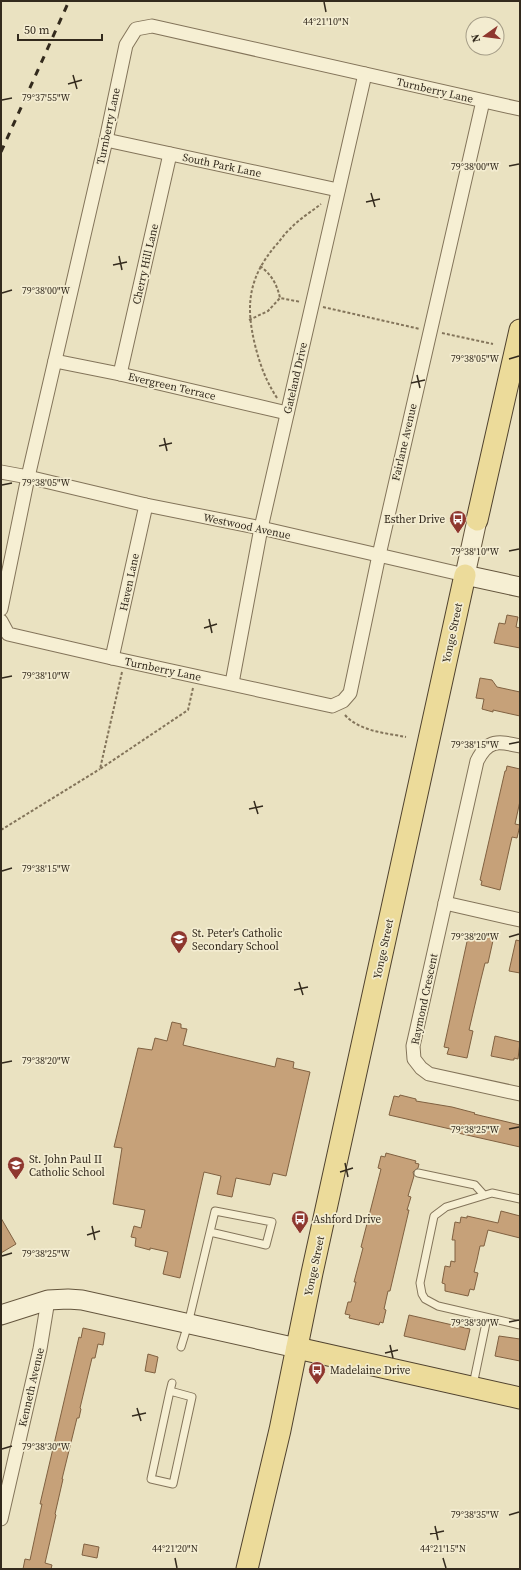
<svg xmlns="http://www.w3.org/2000/svg" width="521" height="1570" font-family="'Source Serif 4',serif">
<style>
.building{fill:#c6a179;stroke:#806141}
.lines{fill:none;stroke-linecap:round;stroke-linejoin:round}
.lane-casing{stroke:#83745a;stroke-width:9}
.street-casing{stroke:#83745a;stroke-width:15}
.secondary-casing{stroke:#64553d;stroke-width:21}
.primary-casing{stroke:#50422e;stroke-width:23}
.path{stroke:#83745a;stroke-width:2;stroke-dasharray:3 2;stroke-linecap:butt}
.lane{stroke:#f6efd3;stroke-width:7}
.street{stroke:#f6efd3;stroke-width:13}
.secondary{stroke:#f6efd3;stroke-width:19}
.primary{stroke:#ecdb9a;stroke-width:21}
.rail{stroke:#332a1d;stroke-width:3;stroke-dasharray:7 7;stroke-linecap:butt}
.ticks{fill:none;stroke:#332a1d;stroke-width:1.5}
.labels{text-anchor:middle;stroke-width:3.5;stroke-linejoin:round;paint-order:stroke}
.street-label{font-size:11px;fill:#332a1d;stroke:#f3ecd0}
.poi-label{font-size:11px;fill:#332a1d;stroke:#f3ecd0;text-anchor:start}
.ticks-label{font-size:10px;text-anchor:middle;fill:#332a1d;stroke:#f3ecd0;stroke-width:3.5;stroke-linejoin:round;paint-order:stroke}
</style>
<rect width="100%" height="100%" fill="#eae2c1"/>
<g class="building">
<polygon points="507,615 518,617 516,627 520,628 520,648 494,643 499,623 505,624"/>
<polygon points="480,678 492,680 497,687 520,692 520,716 493,710 493,712 482,709 484,699 476,698"/>
<polygon points="507,766 520,769 520,801 515,824 520,825 517,838 512,837 500,890 481,885 482,881 480,880 505,771 506,771"/>
<polygon points="473,932 494,936 488,963 485,963 481,979 469,1030 473,1031 467,1058 447,1054 449,1048 444,1047 468,937 472,937"/>
<polygon points="516,940 520,941 520,973 509,971"/>
<polygon points="172,1022 181,1024 181,1028 187,1029 183,1045 275,1067 277,1058 294,1062 293,1068 310,1072 286,1176 273,1173 270,1185 236,1178 232,1197 217,1194 221,1176 204,1172 180,1278 163,1274 168,1252 150,1248 150,1250 135,1246 136,1238 131,1237 134,1226 141,1228 145,1210 113,1204 122,1148 114,1147 138,1048 152,1050 155,1038 167,1041"/>
<polygon points="495,1036 520,1042 518,1059 514,1058 514,1060 511,1060 491,1056"/>
<polygon points="400,1095 416,1099 416,1101 452,1107 475,1113 474,1114 520,1125 520,1147 458,1133 459,1131 389,1115 394,1096 399,1097"/>
<polygon points="386,1153 416,1161 415,1163 419,1164 418,1168 413,1172 414,1176 408,1196 411,1197 407,1210 409,1210 390,1291 388,1291 384,1309 386,1310 383,1323 380,1322 379,1325 349,1318 350,1315 345,1314 348,1302 351,1302 356,1282 354,1282 363,1248 361,1247 381,1169 378,1168 381,1156 385,1157"/>
<polygon points="501,1211 520,1216 520,1238 488,1230 484,1246 480,1246 477,1260 474,1272 478,1273 474,1290 470,1289 468,1296 445,1291 445,1284 442,1283 445,1266 450,1267 451,1261 455,1262 455,1240 452,1240 455,1222 460,1223 461,1217 467,1218 467,1216 498,1223"/>
<polygon points="1,1218 16,1244 1,1253"/>
<polygon points="409,1315 470,1329 465,1350 404,1336"/>
<polygon points="83,1328 105,1333 103,1345 98,1344 95,1358 92,1358 80,1408 81,1409 79,1418 77,1418 62,1479 63,1479 55,1514 56,1515 45,1563 52,1565 51,1569 23,1569 25,1559 30,1560 42,1504 40,1504 58,1427 79,1337 81,1338"/>
<polygon points="499,1336 520,1339 520,1361 495,1356"/>
<polygon points="148,1354 158,1357 155,1373 145,1371"/>
<polygon points="84,1544 99,1547 97,1558 82,1555"/>
</g>
<g class="lines">
<defs>
<g id="lane">
<polyline points="418,1173 475,1185 484,1195"/>
<polyline points="520,1199 492,1193 446,1207 434,1216 420,1283 422,1294 425,1299 438,1306 520,1325"/>
<polyline points="181,1347 188,1324 215,1211 272,1222 266,1245 210,1232"/>
<polyline points="473,1385 487,1318"/>
<polyline points="170,1391 192,1397 173,1484 151,1479 170,1391 172,1383"/>
</g>
<g id="street">
<polyline points="106,140 338,190"/>
<polyline points="55,361 120,374 287,413"/>
<polyline points="120,374 170,154"/>
<polyline points="1,472 28,477 146,505 261,528 465,575"/>
<polyline points="1,609 28,477 106,140 126,45 136,29 152,26 520,109"/>
<polyline points="1,621 8,634 112,658 332,706 343,701 350,693 379,555 483,101"/>
<polyline points="112,658 146,505"/>
<polyline points="232,683 261,528 365,74"/>
<path d="M520,746C498,741 488,739 477,761L413,1046L414,1059L421,1068L429,1074L520,1094"/>
<polyline points="445,903 520,920"/>
<polyline points="1,1519 40,1349 48,1300"/>
</g>
<g id="secondary">
<polyline points="477,520 465,575 520,587"/>
<polyline points="1,1315 48,1300 68,1299 82,1300 297,1348"/>
</g>
<g id="primary">
<polyline points="477,520 520,330"/>
<polyline points="297,1348 520,1398"/>
<polyline points="247,1569 280,1430 312,1273 465,575"/>
</g>
</defs>
<use href="#lane" class="lane-casing"/>
<use href="#street" class="street-casing"/>
<use href="#secondary" class="secondary-casing"/>
<use href="#primary" class="primary-casing"/>
<g class="path">
<path d="M260,266C271,274 277,284 280,298L301,302"/>
<polyline points="323,307 420,329"/>
<polyline points="249,320 268,311 280,298"/>
<polyline points="442,333 493,344"/>
<path d="M277,398C266,381 260,365 255,345C245,304 249,277 276,245C281,240 285,233 290,229C299,219 311,212 321,204"/>
<polyline points="122,672 100,769 188,710 193,688"/>
<path d="M345,715C359,731 385,733 406,737"/>
<polyline points="1,830 100,769"/>
</g>
<use href="#lane" class="lane"/>
<use href="#street" class="street"/>
<use href="#secondary" class="secondary"/>
<use href="#primary" class="primary"/>
<polyline class="rail" points="1,152 69,1"/>
</g>
<path class="ticks" d="M324,2L326,12M73,75L77,89M68,84L82,80M2,100L12,98M509,166L519,164M371,193L375,207M366,202L380,199M119,256L122,270M113,265L127,262M2,293L12,290M509,359L519,356M417,375L420,388M411,383L425,380M164,438L167,451M159,446L172,443M2,485L12,483M509,551L519,549M209,619L212,633M204,628L217,624M2,678L12,676M509,744L519,742M254,801L258,814M249,809L263,806M2,871L12,868M509,937L519,934M299,982L303,995M294,990L308,987M2,1063L12,1061M509,1129L519,1127M345,1163L348,1177M340,1172L353,1168M92,1226L95,1240M87,1235L100,1231M2,1256L12,1253M509,1322L519,1320M390,1345L393,1358M385,1353L398,1350M137,1408L141,1421M132,1416L146,1413M2,1449L12,1446M509,1515L519,1512M435,1526L438,1540M430,1534L444,1531M175,1558L177,1568M443,1558L446,1568"/>
<defs>
<symbol id="bus-pin" viewBox="-11 -11 22 30"><path d="M0 17L-7.5 6A9.5 9.5 0 1 1 7.5 6Z" fill="#8e372e" stroke="#f3ecd0"/><path d="M-5-6H5V4H4V6H2V4H-2V6H-4V4H-5ZM-3.5-4V0h7V-4ZM-3.5 1.2v1.5H-2V1.2ZM2 1.2v1.5H3.5V1.2Z" fill="#fff"/></symbol>
<symbol id="school-pin" viewBox="-11 -11 22 30"><path d="M0 17L-7.5 6A9.5 9.5 0 1 1 7.5 6Z" fill="#8e372e" stroke="#f3ecd0"/><path d="M0-5L7-2L0 1L-7-2ZM-4 1L0 2.5L4 1V4Q0 6-4 4Z" fill="#fff"/></symbol>
</defs>
<g fill-rule="evenodd">
<use href="#bus-pin" x="448" y="509" width="20" height="27"/>
<use href="#school-pin" x="169" y="929" width="20" height="27"/>
<use href="#school-pin" x="6" y="1155" width="20" height="27"/>
<use href="#bus-pin" x="290" y="1209" width="20" height="27"/>
<use href="#bus-pin" x="307" y="1360" width="20" height="27"/>
</g>
<g class="labels">
<g class="street-label">
<text transform="translate(435 90) rotate(13)" y="4">Turnberry Lane</text>
<text transform="translate(108 126) rotate(-78)" y="4">Turnberry Lane</text>
<text transform="translate(222 165) rotate(12)" y="4">South Park Lane</text>
<text transform="translate(145 264) rotate(-77)" y="4">Cherry Hill Lane</text>
<text transform="translate(295 378) rotate(-77)" y="4">Gateland Drive</text>
<text transform="translate(172 386) rotate(13)" y="4">Evergreen Terrace</text>
<text transform="translate(404 442) rotate(-77)" y="4">Fairlane Avenue</text>
<text transform="translate(247 526) rotate(12)" y="4">Westwood Avenue</text>
<text transform="translate(129 582) rotate(-78)" y="4">Haven Lane</text>
<text transform="translate(452 633) rotate(-78)" y="4">Yonge Street</text>
<text transform="translate(163 669) rotate(12)" y="4">Turnberry Lane</text>
<text transform="translate(383 949) rotate(-78)" y="4">Yonge Street</text>
<text transform="translate(424 999) rotate(-78)" y="4">Raymond Crescent</text>
<text transform="translate(314 1266) rotate(-78)" y="4">Yonge Street</text>
<text transform="translate(31 1387) rotate(-77)" y="4">Kenneth Avenue</text>
</g>
<g class="poi-label">
<text x="445" y="523" text-anchor="end">Esther Drive</text>
<text x="192" y="937">St. Peter's Catholic<tspan x="192" dy="13">Secondary School</tspan></text>
<text x="29" y="1163">St. John Paul II<tspan x="29" dy="13">Catholic School</tspan></text>
<text x="313" y="1223">Ashford Drive</text>
<text x="330" y="1374">Madelaine Drive</text>
</g>
</g>
<g class="ticks-label">
<text x="326" y="25">44°21'10"N</text>
<text x="46" y="101">79°37'55"W</text>
<text x="475" y="170">79°38'00"W</text>
<text x="46" y="294">79°38'00"W</text>
<text x="475" y="362">79°38'05"W</text>
<text x="46" y="486">79°38'05"W</text>
<text x="475" y="555">79°38'10"W</text>
<text x="46" y="679">79°38'10"W</text>
<text x="475" y="748">79°38'15"W</text>
<text x="46" y="872">79°38'15"W</text>
<text x="475" y="940">79°38'20"W</text>
<text x="46" y="1064">79°38'20"W</text>
<text x="475" y="1133">79°38'25"W</text>
<text x="46" y="1257">79°38'25"W</text>
<text x="475" y="1326">79°38'30"W</text>
<text x="46" y="1450">79°38'30"W</text>
<text x="475" y="1518">79°38'35"W</text>
<text x="175" y="1552">44°21'20"N</text>
<text x="443" y="1552">44°21'15"N</text>
</g>
<rect width="521" height="1570" fill="none" stroke="#332a1d" stroke-width="4"/>
<g transform="translate(485 36) rotate(256)"><circle r="19" fill="#f3ecd0" stroke="#a69e88"/>
<path d="M0-3L7 15L0 10L-7 15Z" fill="#8e372e"/>
<text y="-6" font-size="11" font-weight="bold" text-anchor="middle" fill="#332a1d">N</text>
</g>
<path d="M18 34v6h84v-6" fill="none" stroke="#332a1d" stroke-width="2"/>
<text x="24" y="34" font-size="12" fill="#332a1d" stroke="#f3ecd0" stroke-width="3" paint-order="stroke">50 m</text>
</svg>
